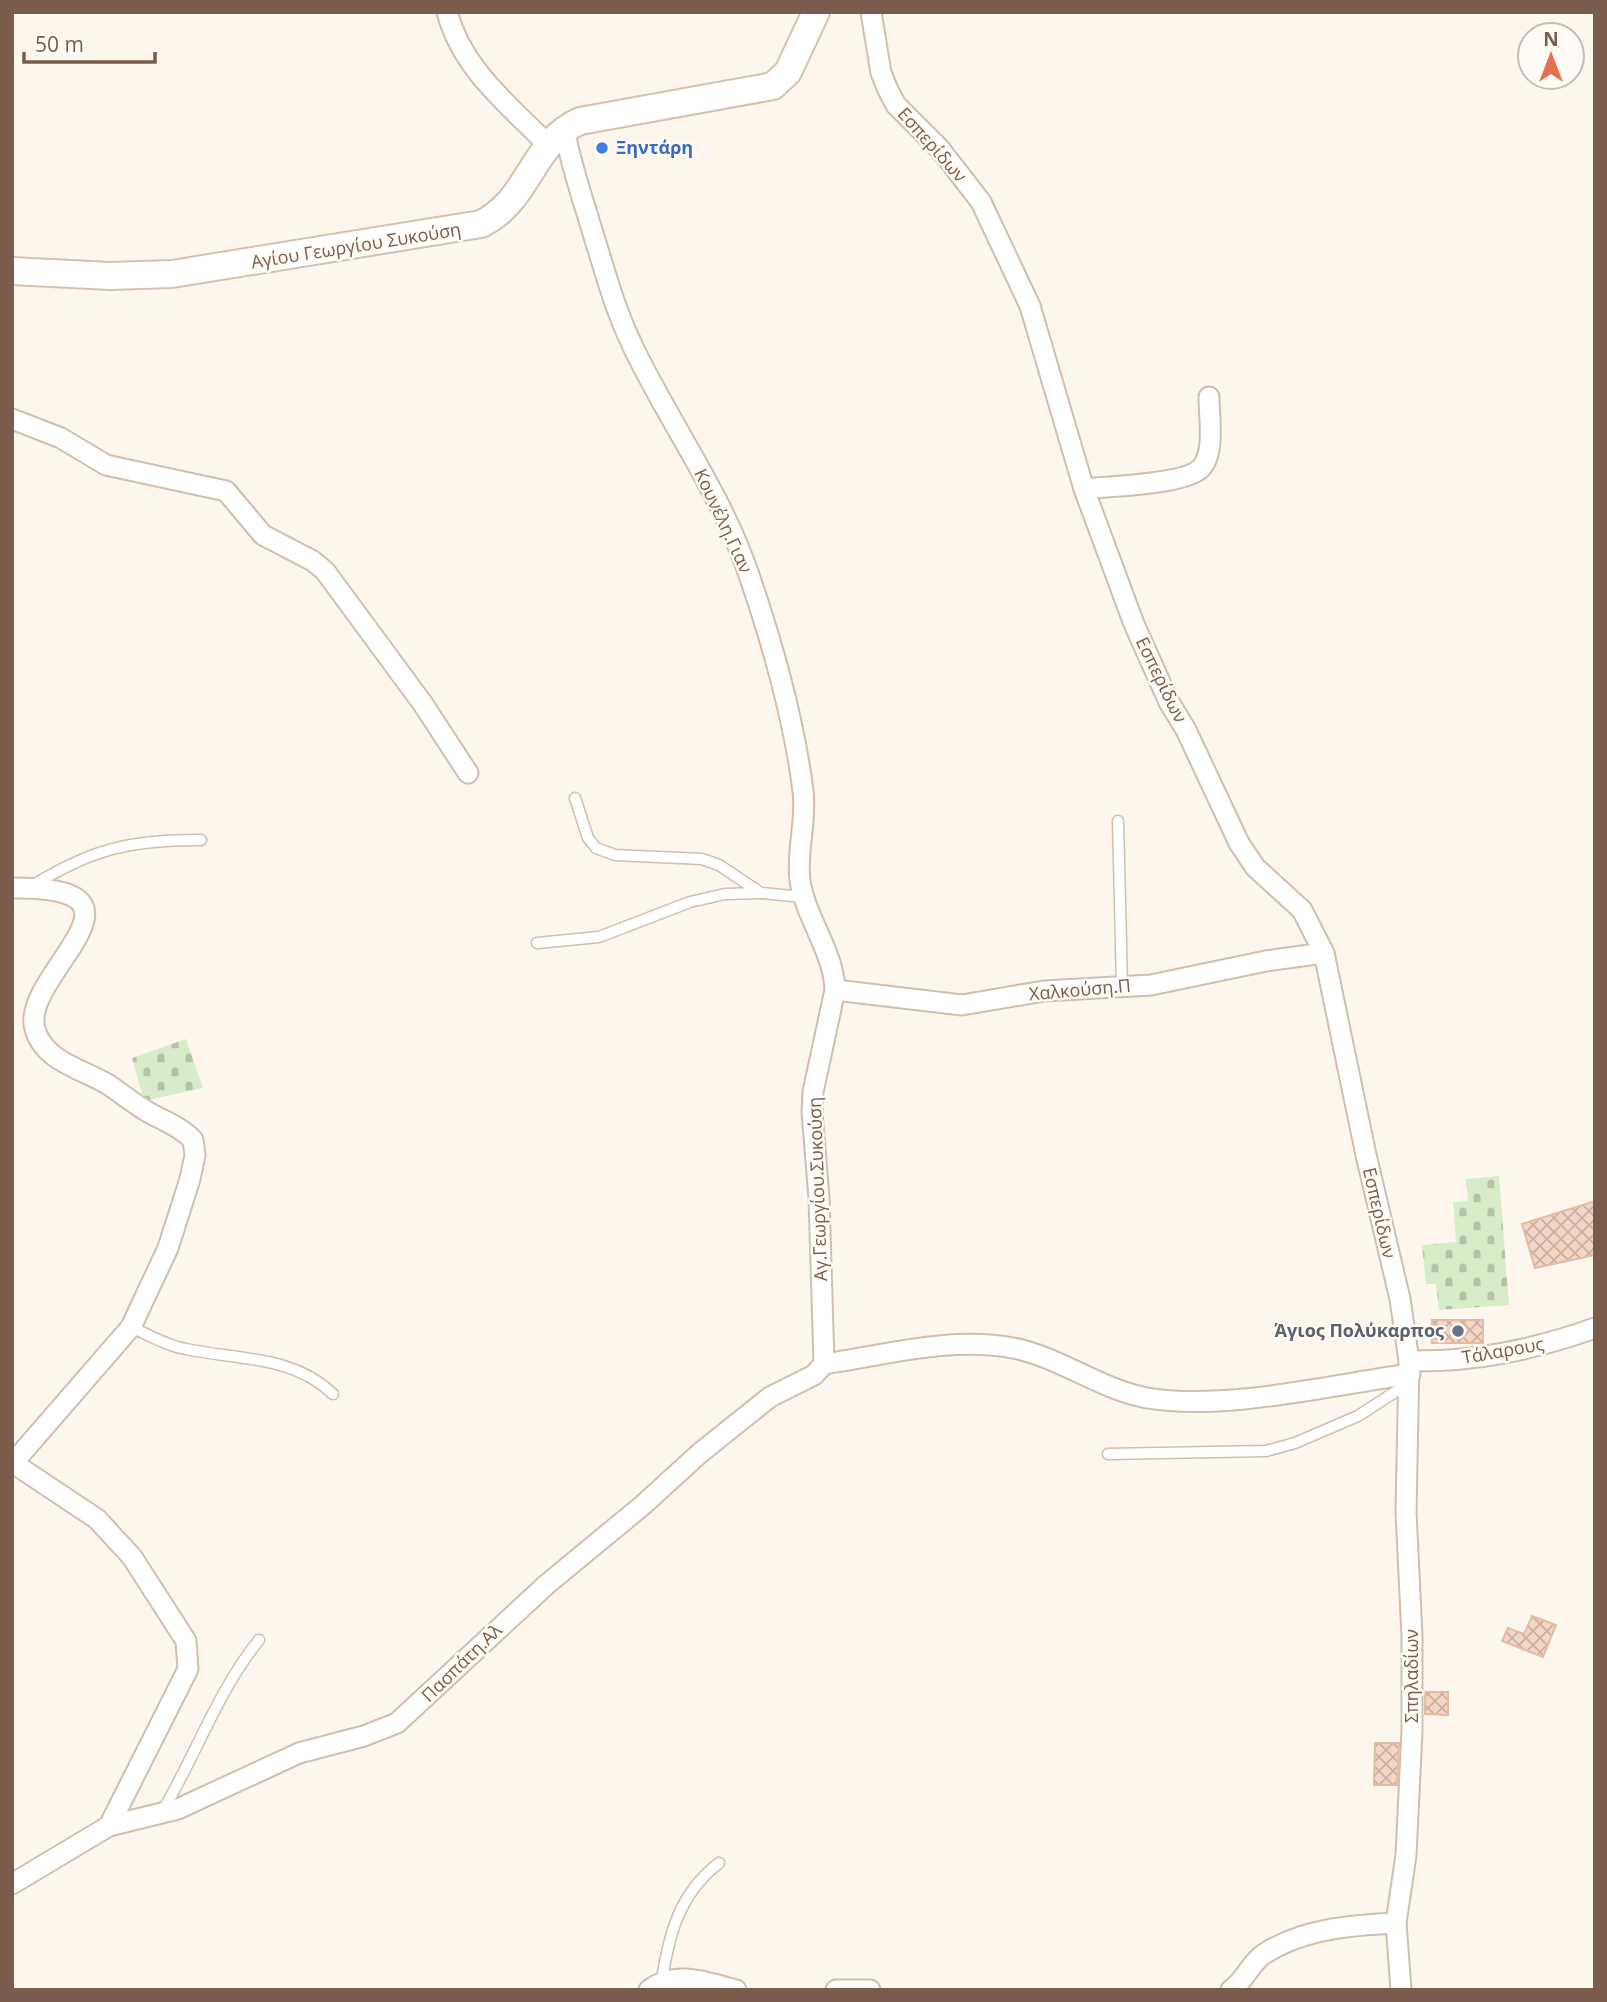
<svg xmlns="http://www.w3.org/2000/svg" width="1607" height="2002" font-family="'Open Sans',sans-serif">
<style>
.cemetery{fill:url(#cemetery-stones)}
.building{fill:url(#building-cross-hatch);stroke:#e6bba3;stroke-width:2}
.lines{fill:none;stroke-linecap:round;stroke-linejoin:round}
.service-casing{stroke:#d1beb0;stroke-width:13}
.minor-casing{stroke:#d1beb0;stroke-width:23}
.secondary-casing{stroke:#d6c0b0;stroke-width:30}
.service{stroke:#fff;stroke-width:10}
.minor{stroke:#fff;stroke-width:19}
.secondary{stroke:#fff;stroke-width:26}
.shop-dot{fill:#3f7fe0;stroke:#fffaf3;stroke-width:2.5}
.worship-dot{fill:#6b7280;stroke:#fffaf3;stroke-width:2.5}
.labels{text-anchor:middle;stroke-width:5;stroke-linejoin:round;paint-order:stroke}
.street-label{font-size:18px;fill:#7a5c4d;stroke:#fffaf3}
.shop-label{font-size:18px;font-weight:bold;fill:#366cbe;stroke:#fffaf3;text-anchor:start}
.worship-label{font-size:18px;font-weight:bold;fill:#5b616d;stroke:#fffaf3;text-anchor:end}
</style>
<defs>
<pattern id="cemetery-stones" width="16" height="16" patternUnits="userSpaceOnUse" patternTransform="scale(1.75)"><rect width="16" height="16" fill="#d8ecc9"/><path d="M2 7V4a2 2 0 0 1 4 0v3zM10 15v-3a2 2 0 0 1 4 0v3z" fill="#b4c2a5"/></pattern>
<pattern id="building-cross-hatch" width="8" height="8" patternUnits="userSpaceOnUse" patternTransform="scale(1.75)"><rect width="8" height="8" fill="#f3d5c3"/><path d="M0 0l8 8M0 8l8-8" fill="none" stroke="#cab0a1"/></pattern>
</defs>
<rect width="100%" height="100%" fill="#fdf6ec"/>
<g class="cemetery">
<polygon points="186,1039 203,1088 144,1101 132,1058"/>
<polygon points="1499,1176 1509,1305 1439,1310 1436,1284 1426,1284 1422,1245 1456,1242 1453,1202 1468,1201 1466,1179"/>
</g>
<g class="building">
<polygon points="1595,1201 1595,1255 1535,1268 1522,1224"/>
<rect x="1432" y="1320" width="51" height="23"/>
<polygon points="1532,1616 1556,1625 1543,1657 1502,1641 1508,1628 1524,1634"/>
<polygon points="1425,1692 1448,1692 1448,1715 1425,1714"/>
<polygon points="1375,1743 1399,1743 1397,1785 1374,1785"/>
</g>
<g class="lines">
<defs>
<g id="service">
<polyline points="575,798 588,838 596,848 615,855 702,859 719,865 761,893 803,897"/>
<polyline points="1118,821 1122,986"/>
<path d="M30,887C92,849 128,840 201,840"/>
<polyline points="537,943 599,937 690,902 725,894 760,893"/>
<path d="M131,1327C149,1335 167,1346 186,1349C238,1360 292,1355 333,1394"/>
<polyline points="1108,1454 1266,1451 1295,1443 1358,1416 1409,1383"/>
<path d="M162,1812C196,1755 217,1692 259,1640"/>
<path d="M662,1980C669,1933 680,1893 719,1863"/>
</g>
<g id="minor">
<path d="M447,12C462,69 508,104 548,145"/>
<polyline points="871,12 881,73 888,90 896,105 940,149 981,202 1030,306 1084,489 1134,624 1169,702 1186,730 1239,843 1255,867 1302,910 1324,953 1366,1155 1400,1299 1409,1361 1406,1512 1412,1636 1412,1731 1406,1855 1396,1923 1401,1990"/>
<polyline points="12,419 61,438 106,465 226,491 263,535 313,561 325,571 423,704 468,773"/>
<path d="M1084,489C1108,486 1188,485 1202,467C1215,451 1209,417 1209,397"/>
<path d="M12,888C170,886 19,976 35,1029C44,1062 83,1069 109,1085C122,1094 134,1104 148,1112C164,1121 181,1127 193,1140L195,1155L190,1179L168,1248L131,1327L13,1463L97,1519L132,1557L186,1641L188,1669L109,1826"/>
<polyline points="835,990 962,1005 1044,991 1151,985 1266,961 1324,953"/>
<path d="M1409,1361C1475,1362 1533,1350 1595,1328"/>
<path d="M824,1364C885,1355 953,1336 1013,1348C1060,1357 1099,1389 1147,1398C1224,1411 1332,1385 1410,1374"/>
<path d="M12,1884L109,1826L178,1809L299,1753L364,1736L397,1723L546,1585L643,1505L700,1453L770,1397L814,1375L824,1364L819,1198L812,1112L813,1092L835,990C834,952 806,919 800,881C796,851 807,821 803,791C794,720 772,642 749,575C722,495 671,425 634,349C615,310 608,281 595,240C584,202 571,167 564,128"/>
<path d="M649,1990C676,1970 705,1982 736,1990"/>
<polyline points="836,1990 870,1990"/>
<path d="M1231,1990C1245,1981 1250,1963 1264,1954C1302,1929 1352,1925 1396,1923"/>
</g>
<path id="secondary" d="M12,271L110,276L172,274L481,224C530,200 531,143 580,121L773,86L788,72L816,12"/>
</defs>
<use href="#service" class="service-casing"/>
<use href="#minor" class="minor-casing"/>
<use href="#secondary" class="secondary-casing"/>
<use href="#service" class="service"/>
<use href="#minor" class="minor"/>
<use href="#secondary" class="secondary"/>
</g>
<circle class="shop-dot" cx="602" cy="148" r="7"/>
<circle class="worship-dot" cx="1458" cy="1331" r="7"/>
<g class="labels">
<g class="street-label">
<text transform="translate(932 145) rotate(48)" y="6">Εσπερίδων</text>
<text transform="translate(356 246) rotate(-9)" y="6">Αγίου Γεωργίου Συκούση</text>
<text transform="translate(723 521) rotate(65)" y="6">Κουνέλη.Γιαν</text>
<text transform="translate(1161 680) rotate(64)" y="6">Εσπερίδων</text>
<text transform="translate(1080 990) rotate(-5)" y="6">Χαλκούση.Π</text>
<text transform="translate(818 1189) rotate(-92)" y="6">Αγ.Γεωργίου.Συκούση</text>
<text transform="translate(1379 1213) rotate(77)" y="6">Εσπερίδων</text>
<text transform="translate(1503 1351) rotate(-10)" y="6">Τάλαρους</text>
<text transform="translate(462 1663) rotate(-44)" y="6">Πασπάτη.Αλ</text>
<text transform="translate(1412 1676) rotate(-90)" y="6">Σπηλαδίων</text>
</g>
<g class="shop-label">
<text x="616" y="154">Ξηντάρη</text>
</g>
<g class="worship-label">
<text x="1444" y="1337">Άγιος Πολύκαρπος</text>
</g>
</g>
<rect width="1607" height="2002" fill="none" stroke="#7a5c4d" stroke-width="28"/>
<g transform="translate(1551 56)"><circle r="33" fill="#fffaf3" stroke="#cabbb1" stroke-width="2"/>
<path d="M0-5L12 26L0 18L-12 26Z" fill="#e76f51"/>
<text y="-10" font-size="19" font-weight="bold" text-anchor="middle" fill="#7a5c4d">N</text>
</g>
<path d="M24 52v10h131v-10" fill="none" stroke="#7a5c4d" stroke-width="3.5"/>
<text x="35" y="52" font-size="21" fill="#7a5c4d" stroke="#fffaf3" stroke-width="5" paint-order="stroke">50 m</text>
</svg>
